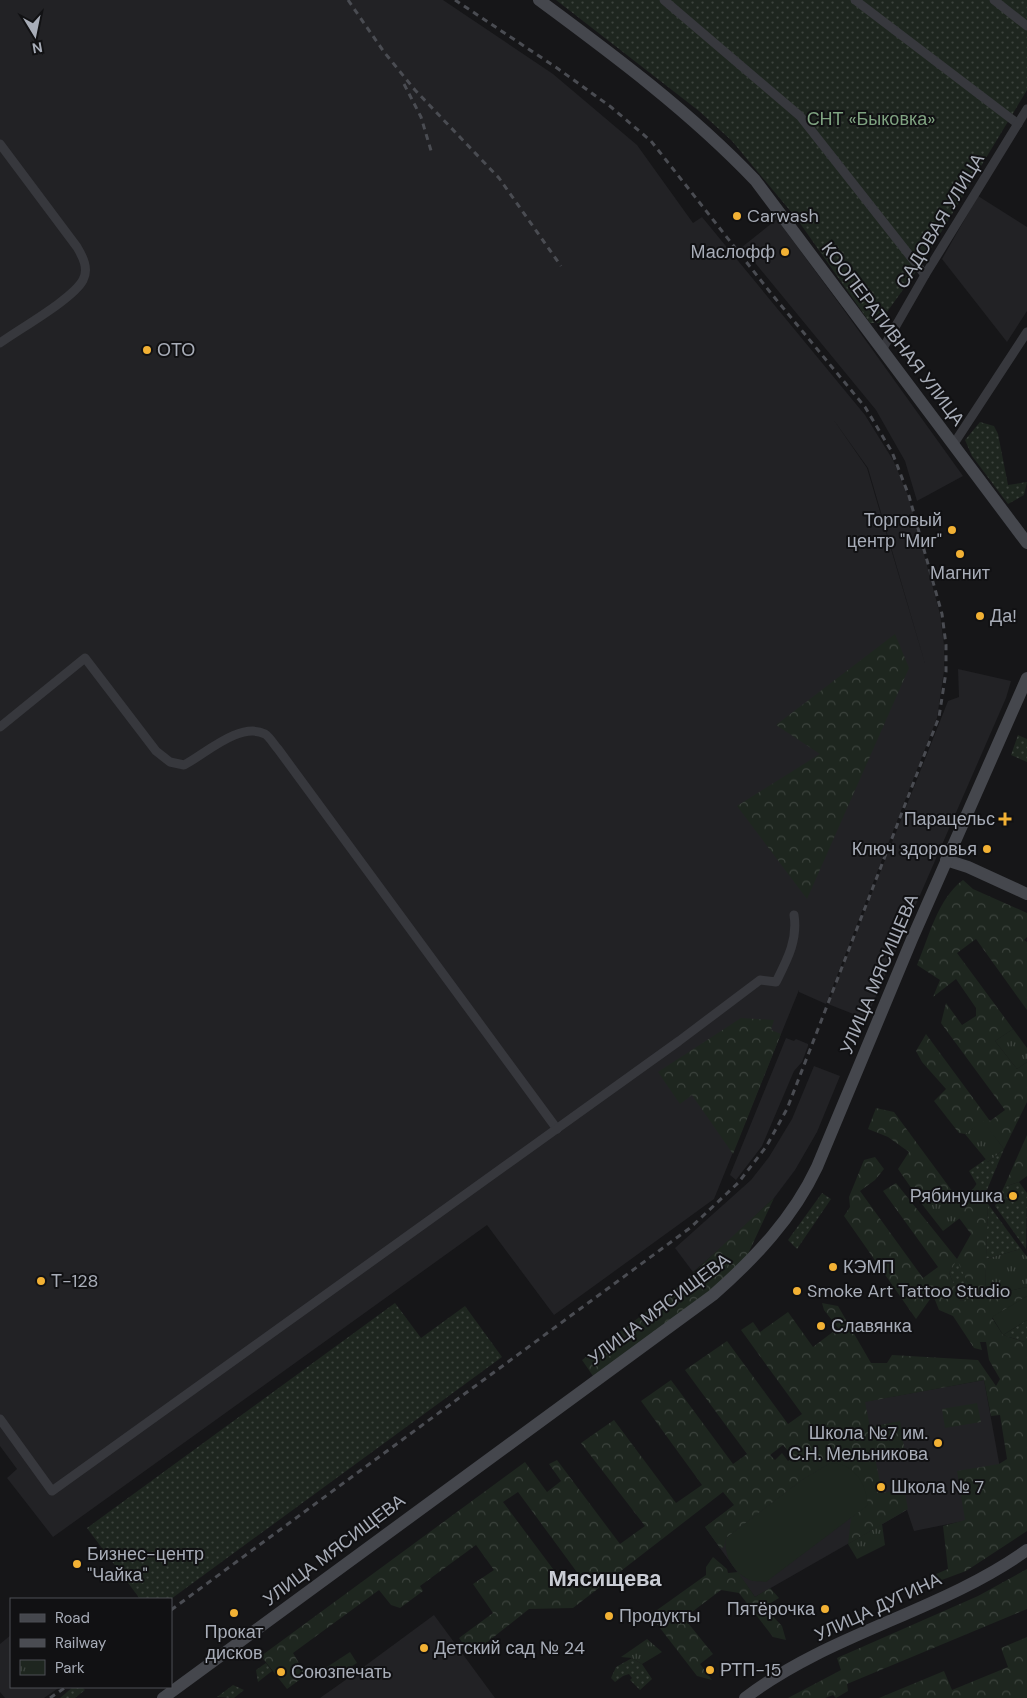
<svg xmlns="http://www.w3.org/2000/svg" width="1027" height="1698" font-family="'DM Sans',sans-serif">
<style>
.built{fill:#222225;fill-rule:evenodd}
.grass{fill:url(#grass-dots)}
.forest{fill:url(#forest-crowns);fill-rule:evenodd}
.park{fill:url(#park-tufts)}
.pitch{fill:#1e261f}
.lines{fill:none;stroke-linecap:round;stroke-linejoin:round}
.minor{stroke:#37383d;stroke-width:9}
.secondary{stroke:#45474d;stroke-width:12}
.rail{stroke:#4a4c52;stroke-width:3;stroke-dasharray:6 5;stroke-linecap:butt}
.poi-dot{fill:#f2b134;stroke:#111113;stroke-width:2}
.labels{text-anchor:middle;stroke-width:4;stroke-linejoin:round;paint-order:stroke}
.park-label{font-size:18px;fill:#7fa381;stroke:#111113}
.poi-label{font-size:18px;fill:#a8adb8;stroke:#111113;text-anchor:start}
.street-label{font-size:18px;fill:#a8adb8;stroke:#111113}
.district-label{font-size:22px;font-weight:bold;fill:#c9ccd4;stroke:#111113}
</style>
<defs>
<pattern id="grass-dots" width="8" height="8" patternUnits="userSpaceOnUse" patternTransform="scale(1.25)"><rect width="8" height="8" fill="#1e261f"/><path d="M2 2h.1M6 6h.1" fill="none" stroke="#3c433d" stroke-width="1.8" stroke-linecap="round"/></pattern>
<pattern id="forest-crowns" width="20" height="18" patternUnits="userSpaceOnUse" patternTransform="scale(1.25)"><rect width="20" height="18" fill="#1e261f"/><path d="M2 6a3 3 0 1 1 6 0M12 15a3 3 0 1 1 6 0" fill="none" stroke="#3c433d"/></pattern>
<pattern id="park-tufts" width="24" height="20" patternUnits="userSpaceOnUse" patternTransform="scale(1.25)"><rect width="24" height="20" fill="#1e261f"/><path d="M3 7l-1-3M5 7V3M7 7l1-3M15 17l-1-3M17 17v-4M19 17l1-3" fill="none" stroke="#3c433d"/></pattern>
</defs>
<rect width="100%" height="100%" fill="#161618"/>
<g class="built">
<path d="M0,0H443L553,74L637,145L693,223L702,217L865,415L893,460L908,495L940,614L944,645V671L937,718L826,1004L799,992V990L714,1199L554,1315L487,1225L53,1537L7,1478L17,1469L0,1446ZM833,419L868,468L926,667L862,829L926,667L867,468Z"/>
<polygon points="978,196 1027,227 1027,311 1007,342 942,259"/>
<polygon points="777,219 841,306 963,476 917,501 905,461 876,410 742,247"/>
<polygon points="958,669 1011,681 1006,698 866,1019 828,1004 948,701 959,697"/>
<polygon points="786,1038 794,1041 796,1039 808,1044 808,1046 802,1062 794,1071 762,1146 736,1180 730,1175"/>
<polygon points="814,1066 840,1076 817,1132 795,1170 774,1198 729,1241 693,1272 675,1248 751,1180 769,1157 792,1119"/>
<polygon points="984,1380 1008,1512 914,1531 907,1510 755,1597 705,1527 851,1420 857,1403"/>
<polygon points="434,1615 495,1698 320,1698 354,1674"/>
<polygon points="11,1635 11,1687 60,1687 44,1698 5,1698 0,1692 0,1644"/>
</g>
<g class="grass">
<polygon points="556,0 1027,0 1027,90 923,262 879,323 870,323 797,219 732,141 699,111"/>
<polygon points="980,422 994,426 998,434 1008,485 1027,482 1024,495 1008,504 972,456 965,440"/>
<polygon points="1018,735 1027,739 1027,762 1011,755"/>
<polygon points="1004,1149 984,1197 969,1171 986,1159 988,1162"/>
<polygon points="1019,1182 1027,1193 1026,1249 995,1206 1004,1187"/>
<polygon points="822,1193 831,1199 797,1249 788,1240"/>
<polygon points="988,1204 1021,1249 986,1259"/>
<polygon points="957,1259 975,1298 961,1301 949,1273"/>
<polygon points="395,1303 421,1338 465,1306 502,1357 171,1599 140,1599 87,1528"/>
<polygon points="1027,1320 1027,1339 1025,1342 1003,1335"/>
<polygon points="632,1658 642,1664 652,1679 640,1690 630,1680 632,1678 629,1674 623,1676 615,1682 611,1678 616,1667"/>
<polygon points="266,1663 272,1671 258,1682 256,1670"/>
<polygon points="233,1685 244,1690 234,1698 217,1697"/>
<polygon points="73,1687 82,1687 85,1690 75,1698 60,1698"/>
</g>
<g class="forest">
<polygon points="895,634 909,668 807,899 737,806 820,754 776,725"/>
<path d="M963,880L973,889L1027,913V937L1024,940L1027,942V1010L976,939L957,953L1013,1029L995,1041L1017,1069L1027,1062V1102L1004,1149L983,1122L965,1134L959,1133L934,1101L946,1089L922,1062L916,1051L926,1034L990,1121L1005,1110L941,1023L946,1003L962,1025L976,1016V1008L956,979L933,997L940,980L917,965C929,937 938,898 963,880Z"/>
<polygon points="741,1018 774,1020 771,1030 781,1034 733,1154 692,1095 680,1104 658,1072"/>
<path d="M876,1108L894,1112L958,1199L973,1189L978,1182L988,1204L985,1296L1027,1287V1296L992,1318L1003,1335L1024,1342L1027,1339V1531L966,1571L939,1581L936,1574L948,1569L943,1526L965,1520L957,1471L999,1464L1007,1459L1000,1415L991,1416L984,1380L865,1402L870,1427L900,1421L905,1453L875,1458L882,1493L904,1489L908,1509L848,1544L851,1518L867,1505L830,1463L802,1480L726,1538L724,1547L720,1548L705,1527L734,1505L723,1492L573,1608L529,1609L471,1655L459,1638L493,1613L473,1584L494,1570L476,1545L420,1586L423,1591L400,1608L391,1605L379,1590L293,1653L306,1675L287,1689L261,1656L525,1462L547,1492L561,1481L549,1464L557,1460L620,1544L645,1526L581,1443L614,1420L676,1503L702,1485L641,1401L671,1380L733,1464L747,1454L685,1370L727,1341L788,1424L802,1414L741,1330L753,1322L760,1332L788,1312L813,1347L838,1328L824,1310L822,1303L838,1306L871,1363H887L892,1355L978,1360L996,1386L1000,1379L989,1360L986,1342H980L982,1350L974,1348L953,1316L939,1310L933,1295L916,1319L844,1216L850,1207L849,1197L864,1160L875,1157L884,1169L875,1180L860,1191L923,1278L938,1267L883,1191L896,1183L957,1259L971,1234L939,1191L921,1202L898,1169L909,1152L888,1137L868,1129ZM957,1260L975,1298L961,1301L949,1273ZM783,1445L793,1457L788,1461L782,1453L775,1460L770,1455ZM518,1492L579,1575L565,1585L503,1502Z"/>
<polygon points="1027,1135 1027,1176 1019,1182 1004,1187"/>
<polygon points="774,1198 740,1271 595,1379 582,1360 669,1295"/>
<polygon points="977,1403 981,1422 945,1428 942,1409"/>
<polygon points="713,1557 727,1569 728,1573 738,1572 755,1597 770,1588 779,1598 764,1607 782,1626 786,1640 773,1637 739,1593 721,1590 684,1618 713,1654 700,1664 712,1680 697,1676 650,1615 706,1575 706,1567"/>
<polygon points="1027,1569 1027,1609 847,1684 848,1691 836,1698 833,1695 825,1698 788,1698 841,1670 837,1658 978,1596"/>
<polygon points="1027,1637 1027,1698 879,1698 944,1671 952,1690 1008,1667 1001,1648"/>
</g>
<g class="park">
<polygon points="1013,1029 1027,1048 1027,1062 1017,1069 995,1041"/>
<polygon points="983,1121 1004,1149 988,1162 965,1134"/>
<polygon points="939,1190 960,1218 943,1231 921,1203"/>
<polygon points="1021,1249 1027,1257 1027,1287 985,1296 986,1259"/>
<polygon points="882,1524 885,1545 857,1559 848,1544"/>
<polygon points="647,1639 662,1652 642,1664 632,1658 621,1657"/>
<polygon points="350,1652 357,1663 331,1679 324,1669"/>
</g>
<g class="pitch">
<polygon points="1027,1296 1027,1320 1003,1335 992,1317"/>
<path d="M830,1463C854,1463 866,1483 868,1505L766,1582C761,1581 754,1582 750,1580C734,1573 723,1555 726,1538L802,1480Z"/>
</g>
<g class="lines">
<g class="minor">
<polyline points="664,0 800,116 925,275"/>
<polyline points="855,0 1018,124"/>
<polyline points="994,0 1027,26"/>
<path d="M0,144L77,247C83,257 89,269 83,280C73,299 19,329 0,343"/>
<polyline points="882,350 925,275 1027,109"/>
<polyline points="953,445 1027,332"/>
<path d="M0,727L85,658L156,751L170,762L184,765C204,755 240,721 265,734C270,737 274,745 278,749L557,1129"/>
<path d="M0,1419L52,1491L679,1041L760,980L776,982C787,960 798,940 794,915"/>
</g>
<g class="secondary">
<path d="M539,0C615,56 690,112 755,180L1027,543"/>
<polyline points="946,860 968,867 1027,894"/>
<path d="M163,1698L713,1295C755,1258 793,1218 817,1167L912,939L1027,678"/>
<path d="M745,1698C830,1633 940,1612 1027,1550"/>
</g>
<g class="rail">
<polyline points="348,0 384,52 415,90 499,178 561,266"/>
<polyline points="404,84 421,117 432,154"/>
<polyline points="171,1610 690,1228 738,1183 766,1147 787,1109 939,717 946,672 946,645 942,614 909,496 892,452 865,407 770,292 651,141 611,107 557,68 455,0"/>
<polyline points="50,1698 66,1687"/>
</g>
</g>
<g class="poi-dot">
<circle cx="737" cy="216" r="5"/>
<circle cx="785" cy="252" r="5"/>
<circle cx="147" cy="350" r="5"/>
<circle cx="952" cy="530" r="5"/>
<circle cx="960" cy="554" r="5"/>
<circle cx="980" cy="616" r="5"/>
<path d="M1002.5 811.5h5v5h5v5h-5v5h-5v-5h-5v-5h5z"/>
<circle cx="987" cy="849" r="5"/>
<circle cx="1013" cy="1196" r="5"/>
<circle cx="833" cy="1267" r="5"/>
<circle cx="41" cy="1281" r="5"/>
<circle cx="797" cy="1291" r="5"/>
<circle cx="821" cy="1326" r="5"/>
<circle cx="938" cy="1443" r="5"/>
<circle cx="881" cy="1487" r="5"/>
<circle cx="77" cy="1564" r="5"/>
<circle cx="825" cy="1609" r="5"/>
<circle cx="234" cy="1613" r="5"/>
<circle cx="609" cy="1616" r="5"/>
<circle cx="424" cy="1648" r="5"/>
<circle cx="710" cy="1670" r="5"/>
<circle cx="281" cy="1672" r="5"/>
</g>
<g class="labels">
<g class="park-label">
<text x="871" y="125">СНТ «Быковка»</text>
</g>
<g class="poi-label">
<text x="747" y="222">Carwash</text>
<text x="775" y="258" text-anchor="end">Маслофф</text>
<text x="157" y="356">ОТО</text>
<text x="942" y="526" text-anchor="end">Торговый<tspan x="942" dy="21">центр "Миг"</tspan></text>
<text x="960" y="579" text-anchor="middle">Магнит</text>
<text x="990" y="622">Да!</text>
<text x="995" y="825" text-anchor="end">Парацельс</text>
<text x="977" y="855" text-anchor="end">Ключ здоровья</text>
<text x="1003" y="1202" text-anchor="end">Рябинушка</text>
<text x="843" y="1273">КЭМП</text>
<text x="51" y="1287">Т-128</text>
<text x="807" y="1297">Smoke Art Tattoo Studio</text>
<text x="831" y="1332">Славянка</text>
<text x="928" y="1439" text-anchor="end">Школа №7 им.<tspan x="928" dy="21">С.Н. Мельникова</tspan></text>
<text x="891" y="1493">Школа № 7</text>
<text x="87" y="1560">Бизнес-центр<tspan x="87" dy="21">"Чайка"</tspan></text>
<text x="815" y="1615" text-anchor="end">Пятёрочка</text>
<text x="619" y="1622">Продукты</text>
<text x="234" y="1638" text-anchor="middle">Прокат<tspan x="234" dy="21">дисков</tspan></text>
<text x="434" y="1654">Детский сад № 24</text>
<text x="720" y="1676">РТП-15</text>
<text x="291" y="1678">Союзпечать</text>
</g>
<g class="street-label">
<text transform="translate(940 221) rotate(-59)" y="6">САДОВАЯ УЛИЦА</text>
<text transform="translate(893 334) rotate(53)" y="6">КООПЕРАТИВНАЯ УЛИЦА</text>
<text transform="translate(879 974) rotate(-67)" y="6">УЛИЦА МЯСИЩЕВА</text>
<text transform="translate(659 1309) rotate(-37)" y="6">УЛИЦА МЯСИЩЕВА</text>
<text transform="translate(334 1550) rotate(-37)" y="6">УЛИЦА МЯСИЩЕВА</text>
<text transform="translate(878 1607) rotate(-25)" y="6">УЛИЦА ДУГИНА</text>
</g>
<g class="district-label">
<text x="605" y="1586">Мясищева</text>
</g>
</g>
<rect x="10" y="1598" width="162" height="90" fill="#111113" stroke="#4d4f55"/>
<rect x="20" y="1614" width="25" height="8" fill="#45474d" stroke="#4d4f55"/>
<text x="55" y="1623" font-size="15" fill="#a8adb8">Road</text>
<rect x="20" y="1639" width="25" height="8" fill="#4a4c52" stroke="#4d4f55"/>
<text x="55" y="1648" font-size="15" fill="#a8adb8">Railway</text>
<rect x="20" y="1660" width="25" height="15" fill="url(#park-tufts)" stroke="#4d4f55"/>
<text x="55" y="1673" font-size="15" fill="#a8adb8">Park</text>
<g transform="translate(35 35) rotate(170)" stroke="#111113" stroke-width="4" paint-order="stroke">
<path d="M0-4L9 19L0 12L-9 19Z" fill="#a8adb8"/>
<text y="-8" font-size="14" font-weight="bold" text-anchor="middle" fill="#a8adb8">N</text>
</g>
</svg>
